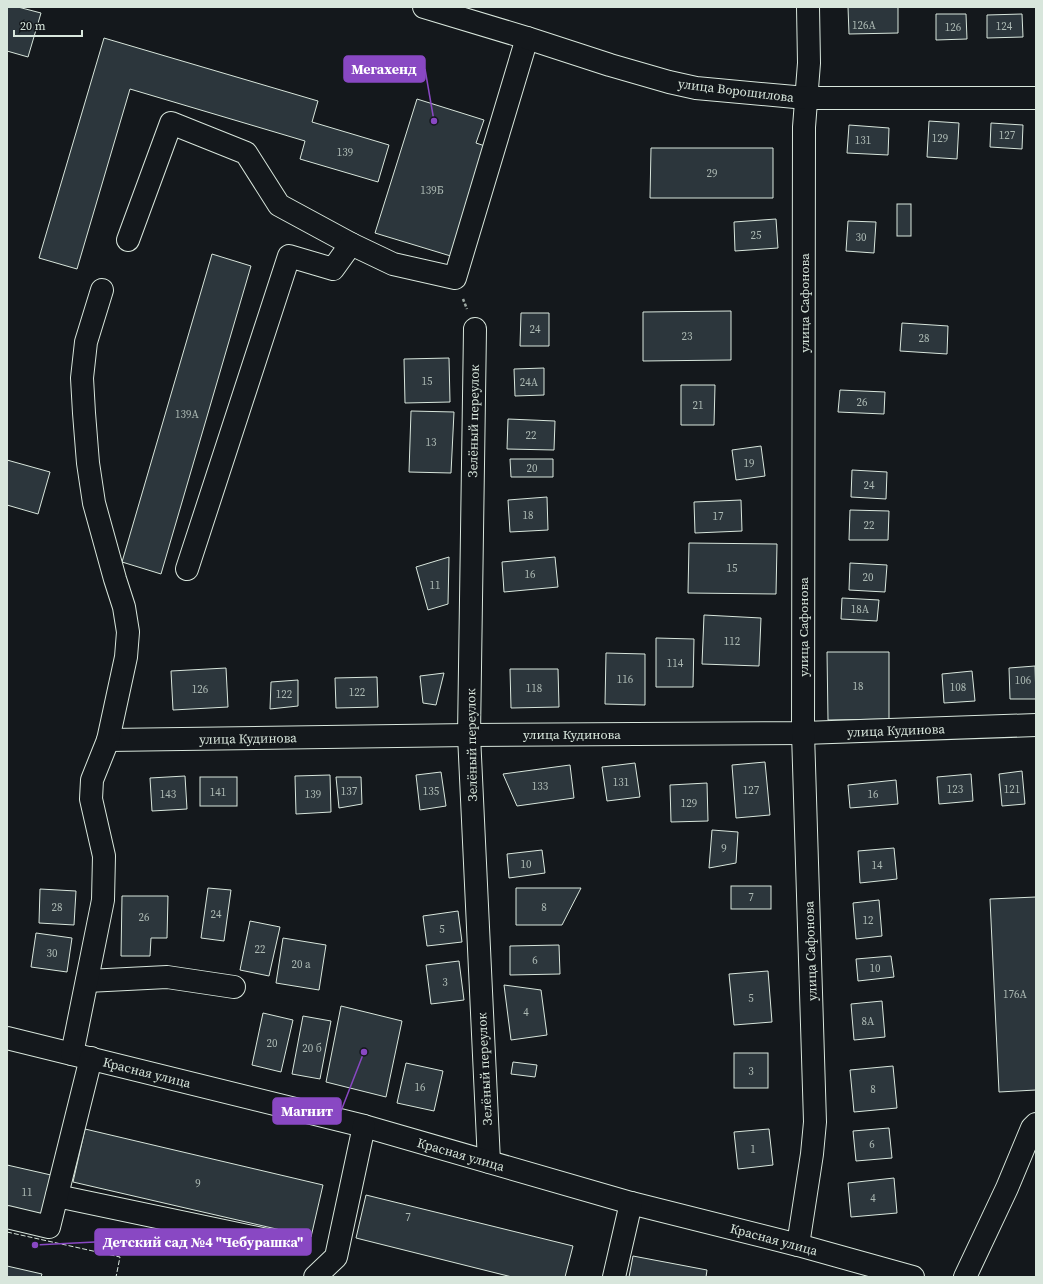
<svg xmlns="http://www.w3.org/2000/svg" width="1043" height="1284" font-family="'Source Serif 4',serif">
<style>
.building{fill:#2c363c;stroke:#d8e6dc}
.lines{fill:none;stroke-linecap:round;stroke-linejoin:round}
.minor-casing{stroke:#d8e6dc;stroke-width:24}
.major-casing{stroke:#d8e6dc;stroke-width:24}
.path{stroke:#9da8a2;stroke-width:2.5;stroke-dasharray:3 2;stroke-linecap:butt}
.minor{stroke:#14181c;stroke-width:22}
.major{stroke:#14181c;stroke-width:22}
.fence{stroke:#d8e6dc;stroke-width:1;stroke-dasharray:5 2;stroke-linecap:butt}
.labels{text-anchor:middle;stroke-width:3;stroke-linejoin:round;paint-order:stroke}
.number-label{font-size:11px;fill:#adbab4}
.street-label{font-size:13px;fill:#d8e6dc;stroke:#14181c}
.leader{fill:none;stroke:#8948c3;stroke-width:1.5}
.callout-dot{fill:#8948c3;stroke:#14181c;stroke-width:1.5}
.callout{fill:#8948c3;stroke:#8948c3;stroke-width:1.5}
.callout-label{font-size:14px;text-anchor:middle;font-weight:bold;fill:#fff}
</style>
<rect width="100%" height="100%" fill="#14181c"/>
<g class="building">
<polygon points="7,7 18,7 41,13 28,57 7,51"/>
<polygon points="848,7 898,7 898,33 849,34"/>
<polygon points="936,14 966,14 967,39 936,40"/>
<polygon points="1022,14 1023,37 987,38 987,15"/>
<polygon points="104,38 318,101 312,122 389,145 378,182 300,159 305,141 130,89 77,269 39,258"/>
<polygon points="417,99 484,120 476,143 488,147 454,257 375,233"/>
<polygon points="929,121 959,123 957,159 927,157"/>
<polygon points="991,123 1023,125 1022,149 990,147"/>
<polygon points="849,125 889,128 888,155 847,153"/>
<polygon points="651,148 773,148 773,198 650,198"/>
<rect x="897" y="204" width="14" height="32"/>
<polygon points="776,219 778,248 735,251 734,222"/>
<polygon points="848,221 876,222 874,253 846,251"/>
<polygon points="212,254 251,266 161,574 122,562"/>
<polygon points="731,311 731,360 643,361 643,312"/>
<polygon points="521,313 549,313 549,346 520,346"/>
<polygon points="902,323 948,326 947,354 900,351"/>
<polygon points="449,358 450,402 405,403 404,359"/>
<polygon points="544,368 544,395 515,396 514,369"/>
<polygon points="681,385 715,385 714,425 681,425"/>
<polygon points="840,390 885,392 884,414 838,412"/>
<polygon points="411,411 454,412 451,473 409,472"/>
<polygon points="508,419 555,421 554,450 507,449"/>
<polygon points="761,446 765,476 736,480 732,450"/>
<polygon points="510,459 553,459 553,477 511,477"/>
<polygon points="7,460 50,472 38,514 7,505"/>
<polygon points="852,470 887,472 886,499 851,497"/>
<polygon points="547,497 548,530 510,532 508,500"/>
<polygon points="741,500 742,531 695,533 694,502"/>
<polygon points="850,510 889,511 888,540 849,540"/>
<polygon points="689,543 777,544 776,594 688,593"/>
<polygon points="449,557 448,604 428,610 416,567"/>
<polygon points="555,557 558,587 504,592 502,562"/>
<polygon points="850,563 887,565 885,592 849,590"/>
<polygon points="842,598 879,600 877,621 841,619"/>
<polygon points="704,615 761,618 759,666 702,664"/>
<polygon points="656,638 694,639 693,687 656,687"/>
<polygon points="827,652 889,652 889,719 828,720"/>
<polygon points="606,653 645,654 645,705 605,704"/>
<polygon points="1035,666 1036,699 1010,699 1009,668"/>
<polygon points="226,668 228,707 173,710 171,671"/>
<polygon points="510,669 558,669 559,707 511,708"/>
<polygon points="972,671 975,701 944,703 942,674"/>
<polygon points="444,673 436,705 423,703 420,676"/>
<polygon points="377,677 378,707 336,708 335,678"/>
<polygon points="298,680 298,706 270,709 271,682"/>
<polygon points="765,762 770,815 736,818 732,765"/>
<polygon points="635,763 640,797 607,801 602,767"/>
<polygon points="570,765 574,798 517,806 503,774"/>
<polygon points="1022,771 1025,804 1002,806 999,774"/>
<polygon points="441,772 446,806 420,810 416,775"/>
<polygon points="971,774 973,801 939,804 937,777"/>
<polygon points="330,775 331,812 296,814 295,776"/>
<polygon points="185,776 187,809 152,811 150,778"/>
<rect x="200" y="777" width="37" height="29"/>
<polygon points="336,777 361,777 362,804 339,808"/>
<polygon points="896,780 898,804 850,808 848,785"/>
<polygon points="707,783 708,821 671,822 670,785"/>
<polygon points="712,830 738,832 736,863 709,868"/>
<polygon points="894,848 897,879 860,883 858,851"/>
<polygon points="542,850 545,873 509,878 507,854"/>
<rect x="731" y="886" width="40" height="23"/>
<polygon points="208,888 231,890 224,941 201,938"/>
<polygon points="516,888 581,888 562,925 516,925"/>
<polygon points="40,889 76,891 74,925 39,923"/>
<polygon points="122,896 168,896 167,938 151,938 150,956 121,956"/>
<polygon points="1036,897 1036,1090 999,1092 990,899"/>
<polygon points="879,900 882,936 856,939 853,903"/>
<polygon points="458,911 462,942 427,946 423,916"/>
<polygon points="250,921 280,927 269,976 240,970"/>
<polygon points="36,933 72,938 67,972 31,967"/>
<polygon points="283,938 326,945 319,990 276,983"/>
<polygon points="559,945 560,974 510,975 510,946"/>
<polygon points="891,956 894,977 858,981 856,959"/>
<polygon points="459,961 464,1000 431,1004 426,965"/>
<polygon points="768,971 772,1022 734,1025 729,974"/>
<polygon points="504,985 541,990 547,1035 511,1040"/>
<polygon points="882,1001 885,1037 854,1040 851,1004"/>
<polygon points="341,1006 402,1021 386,1097 326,1082"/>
<polygon points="263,1013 293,1020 281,1072 252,1065"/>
<polygon points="303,1016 331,1021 320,1079 292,1074"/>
<rect x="734" y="1053" width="34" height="35"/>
<polygon points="513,1062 537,1065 535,1077 511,1074"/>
<polygon points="406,1063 443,1071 434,1111 397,1103"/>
<polygon points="893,1066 897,1108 854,1112 850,1070"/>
<polygon points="889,1128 892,1158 856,1161 853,1131"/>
<polygon points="85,1129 323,1185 311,1237 73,1182"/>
<polygon points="769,1129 773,1165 738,1169 734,1132"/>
<polygon points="7,1165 51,1175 42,1217 7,1209"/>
<polygon points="894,1178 897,1213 851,1217 848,1183"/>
<polygon points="366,1195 573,1246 565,1277 512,1277 356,1238"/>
<polygon points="633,1256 707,1270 706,1277 629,1277"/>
<polygon points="7,1266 42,1274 41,1277 7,1277"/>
</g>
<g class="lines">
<defs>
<g id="minor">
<polyline points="128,240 171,123 246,153 279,205 351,244"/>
<polyline points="475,329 469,735 489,1162"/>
<polyline points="187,569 289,256 333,269 351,244 393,264 455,278 527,38"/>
<polyline points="108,740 469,735 803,733 1036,725"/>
<polyline points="87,981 167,977 234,987"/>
<polyline points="7,1038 364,1126 631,1203 798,1245 913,1277"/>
<polyline points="72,1054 103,900 104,856 91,799 92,780 108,740 126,657 128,632 124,607 115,579 94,503 88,463 84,413 82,378 86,342 102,290"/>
<polyline points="57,1196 281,1243"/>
<polyline points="7,1217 49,1227 91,1058"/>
<polyline points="798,1245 812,1154 815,1122 803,733 804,127 809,63 808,7"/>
<polyline points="315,1277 336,1257 364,1126"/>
<polyline points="614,1277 631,1203"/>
<polyline points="965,1277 1007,1188 1032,1128 1036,1124"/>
</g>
<polyline id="major" points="424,7 527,38 610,65 669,82 696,88 806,98 1036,98"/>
</defs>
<use href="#minor" class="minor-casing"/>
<use href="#major" class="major-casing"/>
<polyline class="path" points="463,299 467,309"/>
<use href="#minor" class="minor"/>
<use href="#major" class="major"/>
<polyline class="fence" points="7,1232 120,1257 116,1277"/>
</g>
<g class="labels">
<g class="number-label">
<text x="864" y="29">126А</text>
<text x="1004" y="30">124</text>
<text x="953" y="31">126</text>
<text x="1007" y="139">127</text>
<text x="940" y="142">129</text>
<text x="863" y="144">131</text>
<text x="345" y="156">139</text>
<text x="712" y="177">29</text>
<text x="432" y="194">139Б</text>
<text x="756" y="239">25</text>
<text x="861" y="241">30</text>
<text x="535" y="333">24</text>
<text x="687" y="340">23</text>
<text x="924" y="342">28</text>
<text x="427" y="385">15</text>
<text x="529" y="386">24А</text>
<text x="862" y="406">26</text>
<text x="698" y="409">21</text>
<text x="187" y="418">139А</text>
<text x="531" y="439">22</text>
<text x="431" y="446">13</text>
<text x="749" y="467">19</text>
<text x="532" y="472">20</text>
<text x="869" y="489">24</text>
<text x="528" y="519">18</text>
<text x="718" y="520">17</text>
<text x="869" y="529">22</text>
<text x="732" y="572">15</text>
<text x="530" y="578">16</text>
<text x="868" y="581">20</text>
<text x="435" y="589">11</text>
<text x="860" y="613">18А</text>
<text x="732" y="645">112</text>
<text x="675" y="667">114</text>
<text x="625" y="683">116</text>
<text x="1023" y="684">106</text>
<text x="858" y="690">18</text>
<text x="958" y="691">108</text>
<text x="534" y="692">118</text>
<text x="200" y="693">126</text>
<text x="357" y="696">122</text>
<text x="284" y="698">122</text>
<text x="621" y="786">131</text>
<text x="540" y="790">133</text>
<text x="955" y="793">123</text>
<text x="1012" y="793">121</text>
<text x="751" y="794">127</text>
<text x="349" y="795">137</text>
<text x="431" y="795">135</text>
<text x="218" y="796">141</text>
<text x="168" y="798">143</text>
<text x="313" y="798">139</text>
<text x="873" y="798">16</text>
<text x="689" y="807">129</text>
<text x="724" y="852">9</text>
<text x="526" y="868">10</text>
<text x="877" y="869">14</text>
<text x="751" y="901">7</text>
<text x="57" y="911">28</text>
<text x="544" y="911">8</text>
<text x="216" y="918">24</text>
<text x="144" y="921">26</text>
<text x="868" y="924">12</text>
<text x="442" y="933">5</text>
<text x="260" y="953">22</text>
<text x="52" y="957">30</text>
<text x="535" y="964">6</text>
<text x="301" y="968">20 а</text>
<text x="875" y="972">10</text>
<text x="445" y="986">3</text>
<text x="1015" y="998">176А</text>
<text x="751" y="1002">5</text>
<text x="526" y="1016">4</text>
<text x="868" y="1025">8А</text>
<text x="272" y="1047">20</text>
<text x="312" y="1052">20 б</text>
<text x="751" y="1075">3</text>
<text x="420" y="1091">16</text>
<text x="873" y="1093">8</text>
<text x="872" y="1148">6</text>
<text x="753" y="1153">1</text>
<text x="198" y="1187">9</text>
<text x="27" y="1196">11</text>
<text x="873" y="1202">4</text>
<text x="408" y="1221">7</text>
</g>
<g class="street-label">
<text transform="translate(736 90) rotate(7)" y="5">улица Ворошилова</text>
<text transform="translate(804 303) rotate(-90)" y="5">улица Сафонова</text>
<text transform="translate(473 421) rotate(-89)" y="5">Зелёный переулок</text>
<text transform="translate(803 627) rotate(-90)" y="5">улица Сафонова</text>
<text transform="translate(896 730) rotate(-2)" y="5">улица Кудинова</text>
<text x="572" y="739">улица Кудинова</text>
<text transform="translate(248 738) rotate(-1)" y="5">улица Кудинова</text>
<text transform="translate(471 745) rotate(-91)" y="5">Зелёный переулок</text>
<text transform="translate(810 951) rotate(-92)" y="5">улица Сафонова</text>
<text transform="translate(484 1069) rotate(-93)" y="5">Зелёный переулок</text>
<text transform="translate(147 1072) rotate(14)" y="5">Красная улица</text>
<text transform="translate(461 1154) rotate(16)" y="5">Красная улица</text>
<text transform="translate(774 1239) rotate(15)" y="5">Красная улица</text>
</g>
</g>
<path class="leader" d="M434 121L425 69M364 1052L341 1111M35 1245L95 1242"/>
<g class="callout-dot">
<circle cx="434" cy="121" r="4"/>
<circle cx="364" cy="1052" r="4"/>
<circle cx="35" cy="1245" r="4"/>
</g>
<g class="callout">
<rect x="344" y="56" width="81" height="26" rx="4"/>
<rect x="273" y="1098" width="68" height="26" rx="4"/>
<rect x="95" y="1229" width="216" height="26" rx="4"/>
</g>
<g class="callout-label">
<text x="384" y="74">Мегахенд</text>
<text x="307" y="1116">Магнит</text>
<text x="203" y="1247">Детский сад №4 "Чебурашка"</text>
</g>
<rect width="1043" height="1284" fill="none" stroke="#d8e6dc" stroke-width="16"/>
<path d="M14 30v6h68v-6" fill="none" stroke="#d8e6dc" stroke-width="2"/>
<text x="20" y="30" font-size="12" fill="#d8e6dc" stroke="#14181c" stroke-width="3" paint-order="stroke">20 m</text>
</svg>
